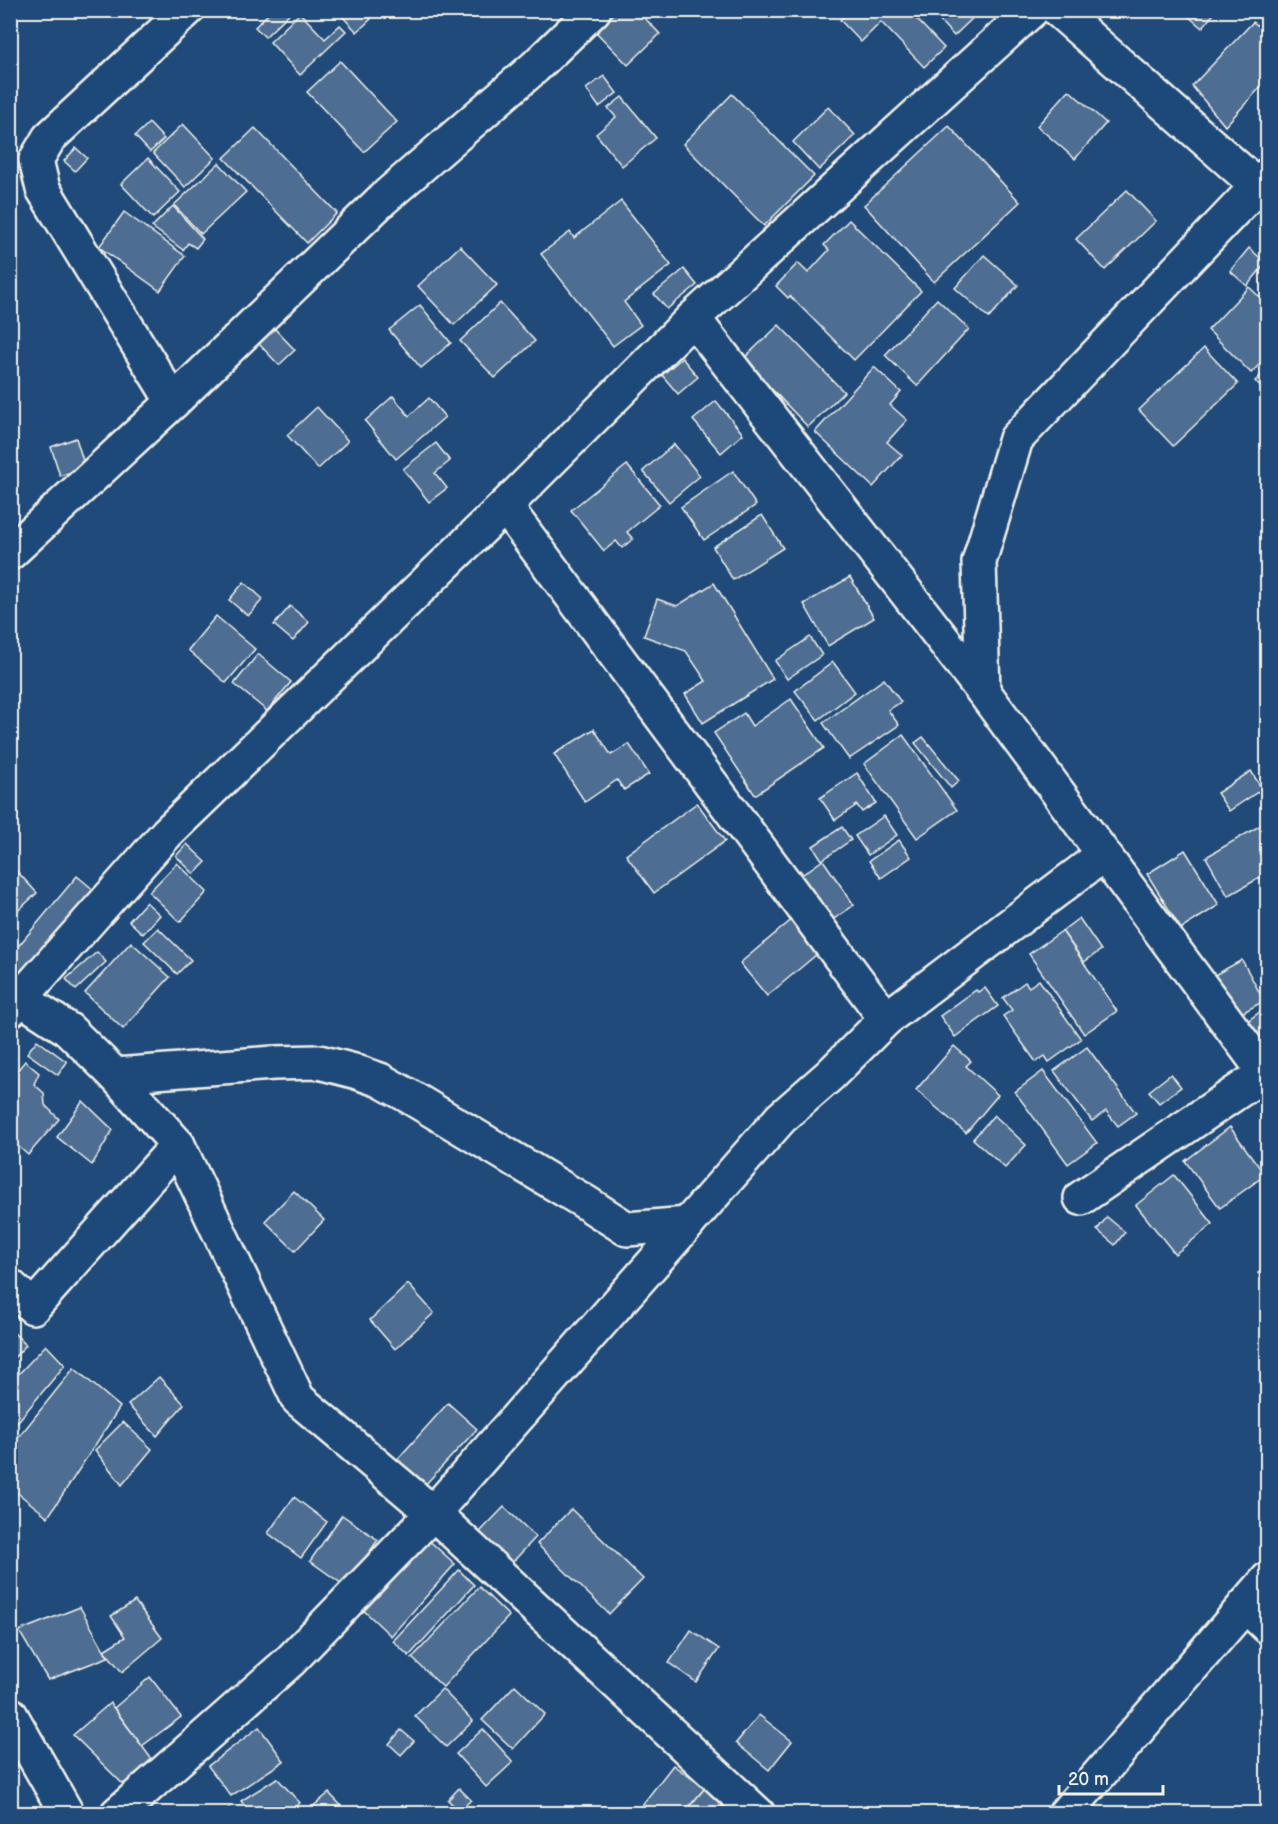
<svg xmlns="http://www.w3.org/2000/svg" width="1278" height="1824" font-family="'Balsamiq Sans',sans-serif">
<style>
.building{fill:#4d6e92;stroke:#f4f1e8;stroke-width:1.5}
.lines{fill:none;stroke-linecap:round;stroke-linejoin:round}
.minor-casing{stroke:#f4f1e8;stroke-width:38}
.minor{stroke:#1f4a7a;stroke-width:33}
</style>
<rect width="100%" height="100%" fill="#1f4a7a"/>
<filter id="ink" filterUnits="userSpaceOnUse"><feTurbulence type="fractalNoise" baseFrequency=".0167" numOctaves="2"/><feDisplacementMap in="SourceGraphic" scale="12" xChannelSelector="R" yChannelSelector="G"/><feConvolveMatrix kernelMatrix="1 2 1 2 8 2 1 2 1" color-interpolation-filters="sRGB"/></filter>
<g filter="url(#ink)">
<g class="building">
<polygon points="272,10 293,10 265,37 255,27"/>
<polygon points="346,10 362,10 371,19 357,32 341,15"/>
<polygon points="617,10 637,10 660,34 628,65 596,32"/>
<polygon points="849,10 908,10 944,48 924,67 881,22 861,42 840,20"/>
<polygon points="947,10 981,10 954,36 938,19"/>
<polygon points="1181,10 1217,10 1202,28"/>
<polygon points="300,13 325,39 340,25 346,31 300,75 270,42"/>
<polygon points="1253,22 1268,33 1268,79 1225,126 1192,86"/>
<polygon points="340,61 397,122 364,152 307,92"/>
<polygon points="604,76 617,93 599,107 586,89"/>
<polygon points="1069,90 1106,123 1075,159 1037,126"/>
<polygon points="732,94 814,176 764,226 683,144"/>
<polygon points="622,97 656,138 622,166 596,134 616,117 608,108"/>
<polygon points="828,107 855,135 819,170 793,142"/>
<polygon points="149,123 164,139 150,152 135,136"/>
<polygon points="183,124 215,158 185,187 153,153"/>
<polygon points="949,126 1020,202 934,282 864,205"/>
<polygon points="255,128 337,213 307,243 224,158"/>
<polygon points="76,148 87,158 75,171 64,161"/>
<polygon points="148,158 180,192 153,218 121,184"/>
<polygon points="219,163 246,192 201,234 174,205"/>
<polygon points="1127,190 1156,221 1105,270 1076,239"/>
<polygon points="621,201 671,265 624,302 641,325 613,346 541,254 570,232 574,238"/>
<polygon points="173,206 203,239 196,248 188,243 183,250 152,227"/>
<polygon points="124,212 185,256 160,291 99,247"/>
<polygon points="849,220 921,291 854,360 790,296 788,298 776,286 798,263 808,273 829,250 824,245"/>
<polygon points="460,246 497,285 454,325 418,286"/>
<polygon points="1249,248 1266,263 1247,286 1230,271"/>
<polygon points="984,255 1018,285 989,318 955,288"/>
<polygon points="684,269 697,285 667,309 654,294"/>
<polygon points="1249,287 1268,305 1268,356 1251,373 1208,330"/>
<polygon points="937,299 969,329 917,386 885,355"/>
<polygon points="500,303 535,341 495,378 460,341"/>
<polygon points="420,305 451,343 421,368 389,330"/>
<polygon points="779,325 844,392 808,427 743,359"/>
<polygon points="275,329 295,350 279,365 259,344"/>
<polygon points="1204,348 1238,384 1173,446 1139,410"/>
<polygon points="682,358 698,377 678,394 662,375"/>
<polygon points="874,367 901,392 890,405 907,420 887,442 902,455 873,487 815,432"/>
<polygon points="1268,369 1268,395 1255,381"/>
<polygon points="393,396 409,416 429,398 445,417 396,459 365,421"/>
<polygon points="716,401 743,434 721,453 693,420"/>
<polygon points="317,407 348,441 318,469 287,435"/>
<polygon points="76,438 85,467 60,476 51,447"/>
<polygon points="436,443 450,461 435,473 447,488 429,502 403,469"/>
<polygon points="674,444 700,476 669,502 643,471"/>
<polygon points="627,465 660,505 627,532 633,539 622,548 616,541 604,551 571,510"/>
<polygon points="733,471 756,505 704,540 681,507"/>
<polygon points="762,515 783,548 733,580 713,547"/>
<polygon points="850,577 874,618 828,646 804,604"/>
<polygon points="244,582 263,599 248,616 229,600"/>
<polygon points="714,583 773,679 703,723 685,694 706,681 686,651 644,636 657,599 677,606"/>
<polygon points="290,606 309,622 293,641 274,625"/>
<polygon points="216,616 255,649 226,683 188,650"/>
<polygon points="810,637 822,655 787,679 775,661"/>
<polygon points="258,654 291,682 267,711 234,684"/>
<polygon points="833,662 855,692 818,720 795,691"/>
<polygon points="884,679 901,702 888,710 899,725 849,759 823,723"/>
<polygon points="791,699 824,748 755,795 714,733 744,713 752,726"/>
<polygon points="594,729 611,755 629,744 649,774 624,790 617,780 585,802 554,754"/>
<polygon points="903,735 957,810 917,838 864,764"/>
<polygon points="923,737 959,781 951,788 915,743"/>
<polygon points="1251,771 1262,789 1229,811 1217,793"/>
<polygon points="857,773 876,803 862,812 857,805 835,820 820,798"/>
<polygon points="697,803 725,841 654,893 626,855"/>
<polygon points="884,816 897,835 868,855 855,836"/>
<polygon points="1268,821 1268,873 1228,896 1206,857"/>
<polygon points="842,827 851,840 822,860 813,846"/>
<polygon points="899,840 911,857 881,878 869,861"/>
<polygon points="187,844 206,862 194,874 176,856"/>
<polygon points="1185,850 1219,905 1181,929 1147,874"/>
<polygon points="823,860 854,905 831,921 792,876 800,870 803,874"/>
<polygon points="177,863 207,892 180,922 149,892"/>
<polygon points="11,865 37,893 10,918 10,865"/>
<polygon points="77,876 95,891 22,979 10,969 10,956"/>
<polygon points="146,902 160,915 143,934 129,921"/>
<polygon points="795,917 822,950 767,996 740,963"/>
<polygon points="1079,918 1101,950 1084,962 1062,931"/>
<polygon points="158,928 191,960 177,974 144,942"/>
<polygon points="1062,931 1117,1011 1084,1034 1029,954"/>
<polygon points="131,942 170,977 123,1029 85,993"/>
<polygon points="97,952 106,962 76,990 66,979"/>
<polygon points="1242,960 1264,1001 1229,1020 1207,979"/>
<polygon points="1039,980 1081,1039 1049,1062 1045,1056 1036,1062 1003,1016 1012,1010 1003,998 1025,982 1029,987"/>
<polygon points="985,988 998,1006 955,1037 940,1016 976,990 978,992"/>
<polygon points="1268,1006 1268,1066 1238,1028"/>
<polygon points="37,1040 67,1062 58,1075 27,1053"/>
<polygon points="954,1046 971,1061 966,1066 998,1095 966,1133 916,1090"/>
<polygon points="1087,1047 1136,1113 1118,1126 1106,1111 1092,1121 1054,1071"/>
<polygon points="25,1061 39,1073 34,1084 44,1093 45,1105 59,1119 28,1155 10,1139 10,1079"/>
<polygon points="1043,1071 1097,1143 1068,1164 1015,1092"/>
<polygon points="1171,1074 1181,1087 1159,1103 1149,1091"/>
<polygon points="83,1101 113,1130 92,1165 57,1137"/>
<polygon points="994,1115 1026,1145 1005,1168 973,1139"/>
<polygon points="1230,1127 1265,1175 1220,1208 1185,1161"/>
<polygon points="1174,1175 1213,1224 1175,1254 1136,1205"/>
<polygon points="294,1191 324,1220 295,1251 265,1221"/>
<polygon points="1107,1217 1125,1232 1115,1245 1097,1230"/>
<polygon points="1268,1267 1268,1287 1258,1273"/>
<polygon points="408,1284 434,1313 395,1349 370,1320"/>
<polygon points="10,1329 26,1345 10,1362"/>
<polygon points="46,1345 65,1365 10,1431 10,1383"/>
<polygon points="74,1368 120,1407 48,1517 10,1487 10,1448"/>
<polygon points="159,1377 184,1404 157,1436 128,1405"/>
<polygon points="448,1403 477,1429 423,1487 395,1462"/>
<polygon points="123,1422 152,1449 122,1485 95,1450"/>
<polygon points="294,1497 327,1522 301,1558 268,1533"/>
<polygon points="504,1507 536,1537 508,1567 476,1536"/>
<polygon points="571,1509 643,1579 609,1614 537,1544"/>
<polygon points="342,1515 378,1540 345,1586 310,1561"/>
<polygon points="423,1535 455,1564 391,1636 359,1606"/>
<polygon points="459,1570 474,1585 409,1656 393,1641"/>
<polygon points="479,1587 509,1616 443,1687 412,1658"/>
<polygon points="135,1601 162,1638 122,1672 104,1650 125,1637 111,1616"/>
<polygon points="80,1607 108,1657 48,1680 19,1631"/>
<polygon points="691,1630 719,1649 696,1682 669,1663"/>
<polygon points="150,1677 181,1717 142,1746 114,1708"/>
<polygon points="515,1685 545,1714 513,1749 482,1720"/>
<polygon points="442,1689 473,1721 446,1747 415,1716"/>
<polygon points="110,1703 162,1773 132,1793 73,1735"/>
<polygon points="759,1715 792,1741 769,1770 736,1743"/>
<polygon points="259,1727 284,1761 231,1796 208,1766"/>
<polygon points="483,1729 513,1762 486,1787 456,1754"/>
<polygon points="401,1730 414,1741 401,1755 389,1744"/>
<polygon points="673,1765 705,1788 683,1814 635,1814"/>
<polygon points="277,1778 300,1803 285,1814 251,1814 241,1801"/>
<polygon points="459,1788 471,1800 459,1811 448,1800"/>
<polygon points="705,1788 732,1800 723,1814 683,1814"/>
<polygon points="329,1793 349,1814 304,1814"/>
<polygon points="229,1808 235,1814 222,1814"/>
</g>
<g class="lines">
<defs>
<g id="minor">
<polyline points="1058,10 1268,195"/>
<polyline points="693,318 983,691 1268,1077"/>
<polyline points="173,402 383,199 535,67 594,10"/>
<polyline points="505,506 886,1019"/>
<polyline points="10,553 173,402 43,189 36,160 49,138 187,10"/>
<polyline points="983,691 979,562 1016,439 1268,175"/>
<polyline points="20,998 69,1030 115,1075 178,1145 298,1399 433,1513 758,1814"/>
<polyline points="10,1010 167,833 505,506 693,318 1032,10"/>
<polyline points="115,1075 274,1063 319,1062 354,1071 380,1080 407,1095 585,1202 627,1229 688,1224"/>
<polyline points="1081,1198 1265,1073"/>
<polyline points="10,1286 33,1307 178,1145"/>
<polyline points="1245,1605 1268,1627"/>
<polyline points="10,1714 67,1814"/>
<polyline points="117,1814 290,1661 433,1513 781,1118 830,1075 886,1019 1103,855"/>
<polyline points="1065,1814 1268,1579"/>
</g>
</defs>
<use href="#minor" class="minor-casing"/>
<use href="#minor" class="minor"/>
</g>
</g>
<rect width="1278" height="1824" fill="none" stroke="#1f4a7a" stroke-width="36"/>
<rect x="18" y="18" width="1242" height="1788" fill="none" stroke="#f4f1e8" stroke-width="2" filter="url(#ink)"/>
<path d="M1059 1785v9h104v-9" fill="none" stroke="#f4f1e8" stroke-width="3"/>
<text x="1068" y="1785" font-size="18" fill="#f4f1e8" stroke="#1f4a7a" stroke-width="4.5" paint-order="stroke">20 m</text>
</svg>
